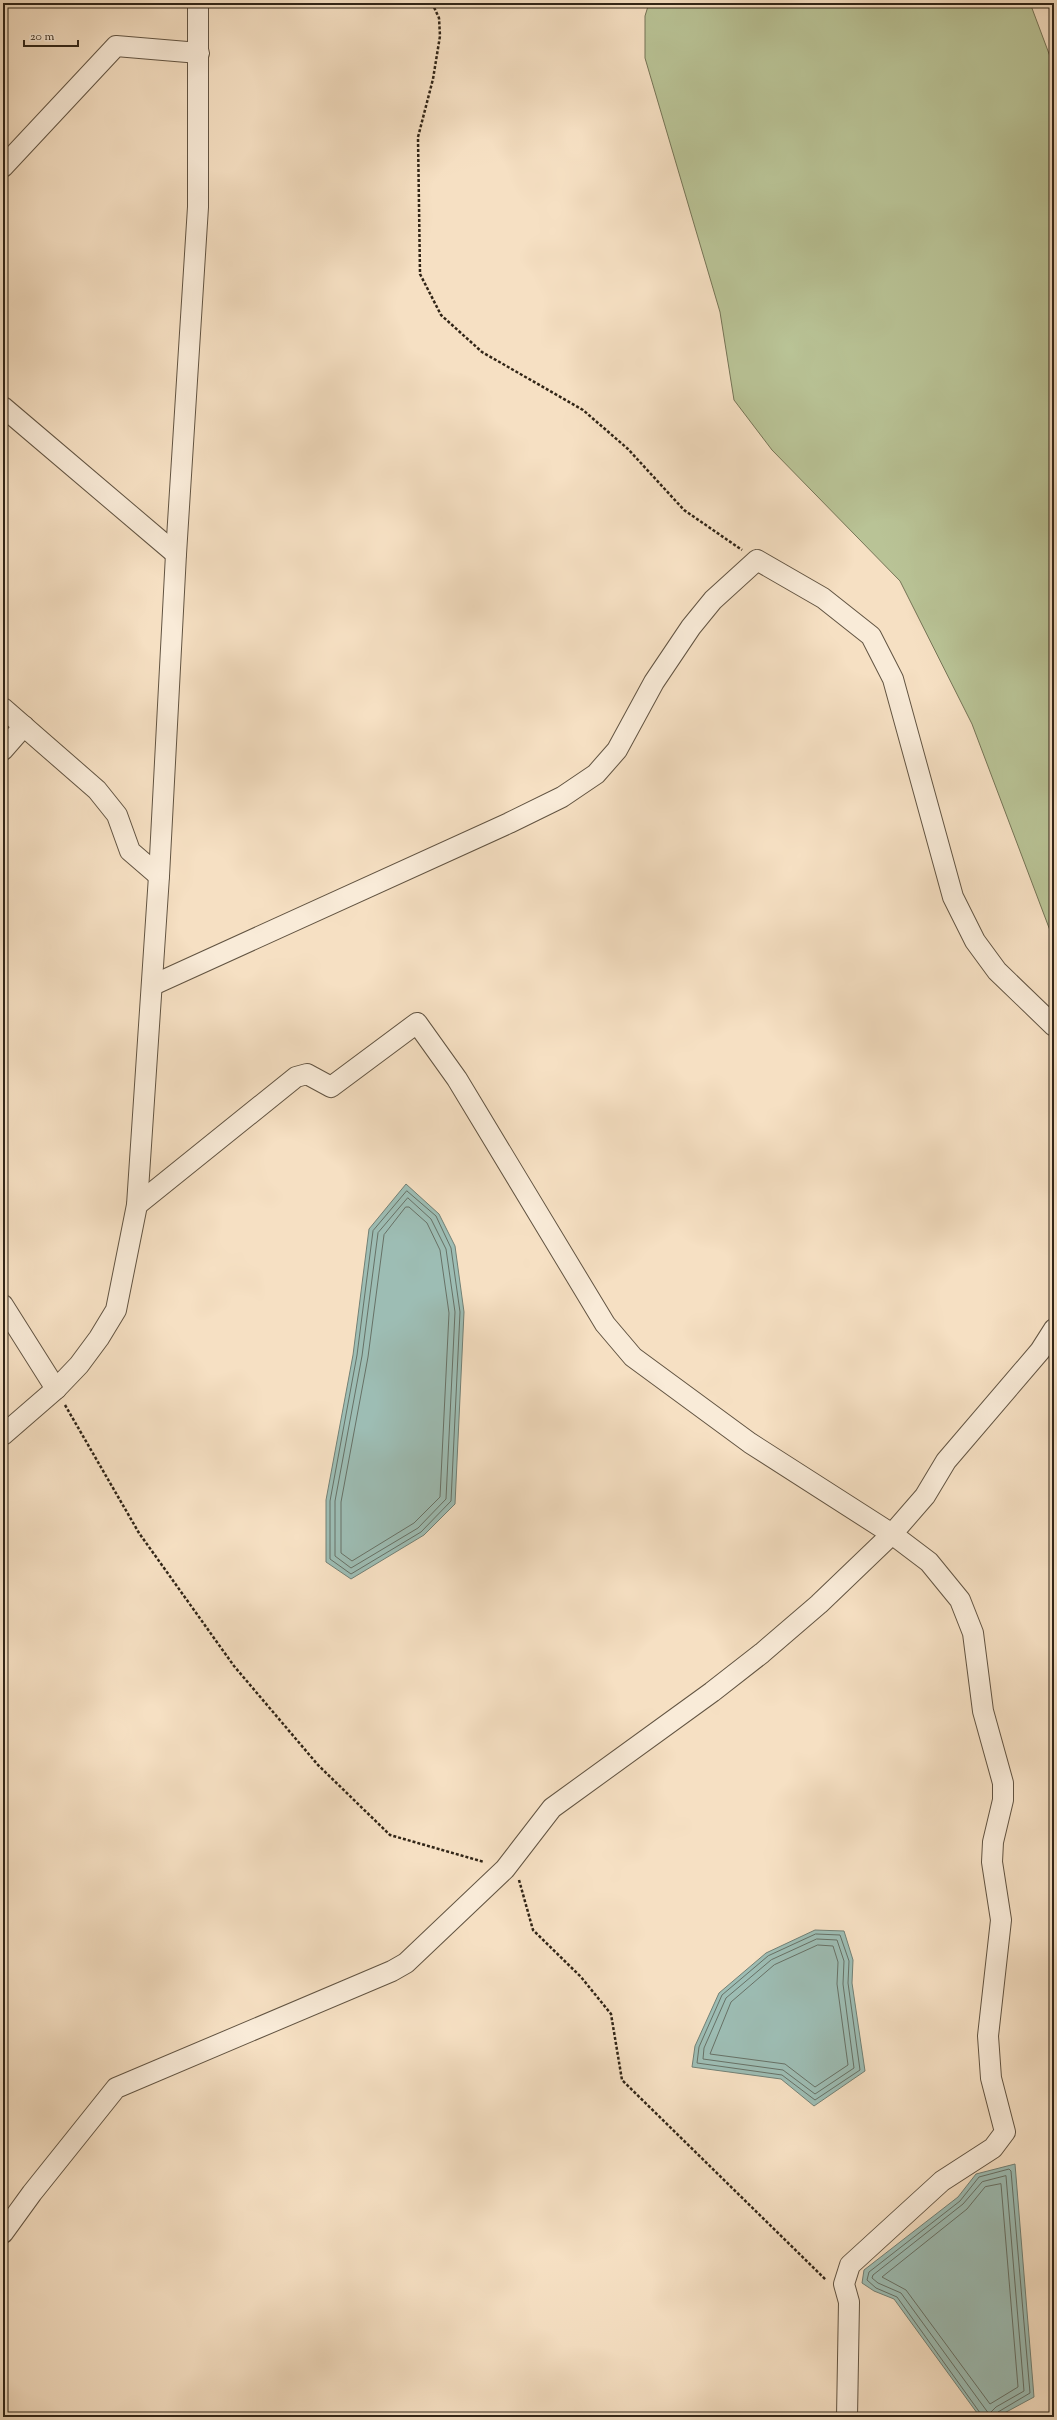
<svg xmlns="http://www.w3.org/2000/svg" width="1057" height="2420" font-family="'Sorts Mill Goudy',serif">
<style>
.green{fill:#b9c396;stroke:#757456}
.water{fill:#9dbdb4;stroke:#728075}
.lines{fill:none;stroke-linecap:round;stroke-linejoin:round}
.shore{stroke:#677166;stroke-width:1}
.minor-casing{stroke:#625442;stroke-width:22}
.path{stroke:#312517;stroke-width:2.5;stroke-dasharray:3 2;stroke-linecap:butt}
.minor{stroke:#f9ebd8;stroke-width:20}
</style>
<rect width="100%" height="100%" fill="#f6e0c3"/>
<filter id="stains"><feTurbulence type="fractalNoise" baseFrequency=".005" numOctaves="4"/><feColorMatrix values="0 0 0 0 .2 0 0 0 0 .09 0 0 0 0 .02 0 0 0 .5 -.17"/></filter>
<radialGradient id="worn" r=".72"><stop offset=".6" stop-color="#630" stop-opacity="0"/><stop offset="1" stop-color="#630" stop-opacity=".3"/></radialGradient>
<polygon class="green" points="649,3 1030,3 1054,67 1054,941 972,724 900,581 772,450 734,400 720,312 645,58 645,16"/>
<g class="water">
<polygon points="406,1184 439,1214 455,1246 464,1312 455,1504 424,1535 351,1579 326,1562 326,1500 353,1355 369,1229"/>
<polygon points="815,1930 844,1931 853,1960 852,1983 865,2071 814,2106 781,2079 692,2067 695,2046 719,1993 766,1953"/>
<polygon points="1015,2164 1034,2397 997,2417 980,2417 894,2299 874,2291 862,2283 864,2270 958,2197 976,2174"/>
</g>
<g class="lines">
<g class="shore">
<polygon points="407,1191 436,1216 451,1248 460,1312 451,1501 421,1532 351,1574 330,1559 330,1501 357,1355 373,1231"/>
<polygon points="408,1198 431,1219 446,1249 455,1312 446,1499 418,1528 351,1568 335,1556 335,1501 362,1356 378,1233"/>
<polygon points="406,1207 409,1207 427,1223 440,1250 449,1313 440,1497 414,1523 352,1561 341,1553 341,1502 368,1357 384,1235"/>
<polygon points="816,1934 840,1935 849,1961 848,1983 860,2070 815,2100 782,2075 697,2063 699,2047 722,1995 768,1956"/>
<polygon points="817,1939 837,1940 844,1961 843,1984 854,2068 815,2094 783,2070 703,2059 704,2048 726,1998 771,1960"/>
<polygon points="818,1945 833,1946 838,1962 837,1984 848,2065 815,2087 785,2064 710,2054 731,2002 774,1965"/>
<polygon points="1006,2176 1024,2391 996,2407 989,2414 901,2293 878,2283 872,2278 873,2275 963,2204 982,2182"/>
<polygon points="1001,2184 1018,2387 990,2404 906,2290 882,2277 967,2209 985,2187"/>
<polyline points="983,2417 897,2297 876,2288 867,2280 869,2272 960,2201 979,2177 1009,2169 1011,2171 1030,2393 998,2412 996,2417"/>
</g>
<defs>
<g id="minor">
<polyline points="3,167 116,46 199,53"/>
<polyline points="3,407 176,554"/>
<polyline points="3,708 97,790 117,815 130,851 159,876"/>
<polyline points="3,750 24,726"/>
<polyline points="153,985 509,823 562,797 596,774 617,750 654,682 691,627 713,600 757,560 823,598 871,636 893,679 953,897 975,941 997,971 1054,1026"/>
<polyline points="137,1205 296,1077 307,1074 331,1087 417,1023 457,1079 605,1324 633,1357 750,1443 892,1534 929,1562 960,1600 973,1633 983,1711 1003,1783 1003,1800 993,1842 992,1862 1001,1920 988,2036 991,2078 1005,2132 993,2148 942,2181 850,2265 844,2284 849,2302 847,2417"/>
<polyline points="3,1305 56,1389"/>
<polyline points="3,1435 56,1389 79,1365 99,1338 116,1310 137,1205 159,876 176,554 198,207 198,3"/>
<polyline points="3,2233 32,2193 116,2088 392,1971 406,1963 505,1869 552,1808 712,1692 762,1653 819,1604 892,1534 925,1496 946,1461 1040,1351 1054,1329"/>
</g>
</defs>
<use href="#minor" class="minor-casing"/>
<g class="path">
<polyline points="432,3 439,18 440,36 433,79 418,137 420,274 441,315 482,352 583,410 628,449 684,510 742,550"/>
<polyline points="65,1405 139,1533 234,1666 318,1765 390,1835 484,1862"/>
<polyline points="519,1880 533,1930 581,1977 611,2014 622,2080 826,2280"/>
</g>
<use href="#minor" class="minor"/>
</g>
<rect width="1057" height="2420" fill="none" stroke="#f6e0c3" stroke-width="16"/>
<rect x="4" y="4" width="1049" height="2412" fill="none" stroke="#312517" stroke-width="2"/>
<rect x="8" y="8" width="1041" height="2404" fill="none" stroke="#312517"/>
<path d="M24 40v6h54v-6" fill="none" stroke="#312517" stroke-width="2"/>
<text x="30" y="40" font-size="12" fill="#312517" stroke="#f9ebd8" stroke-width="3" paint-order="stroke">20 m</text>
<rect width="100%" height="100%" filter="url(#stains)"/>
<rect width="100%" height="100%" fill="url(#worn)"/>
</svg>
